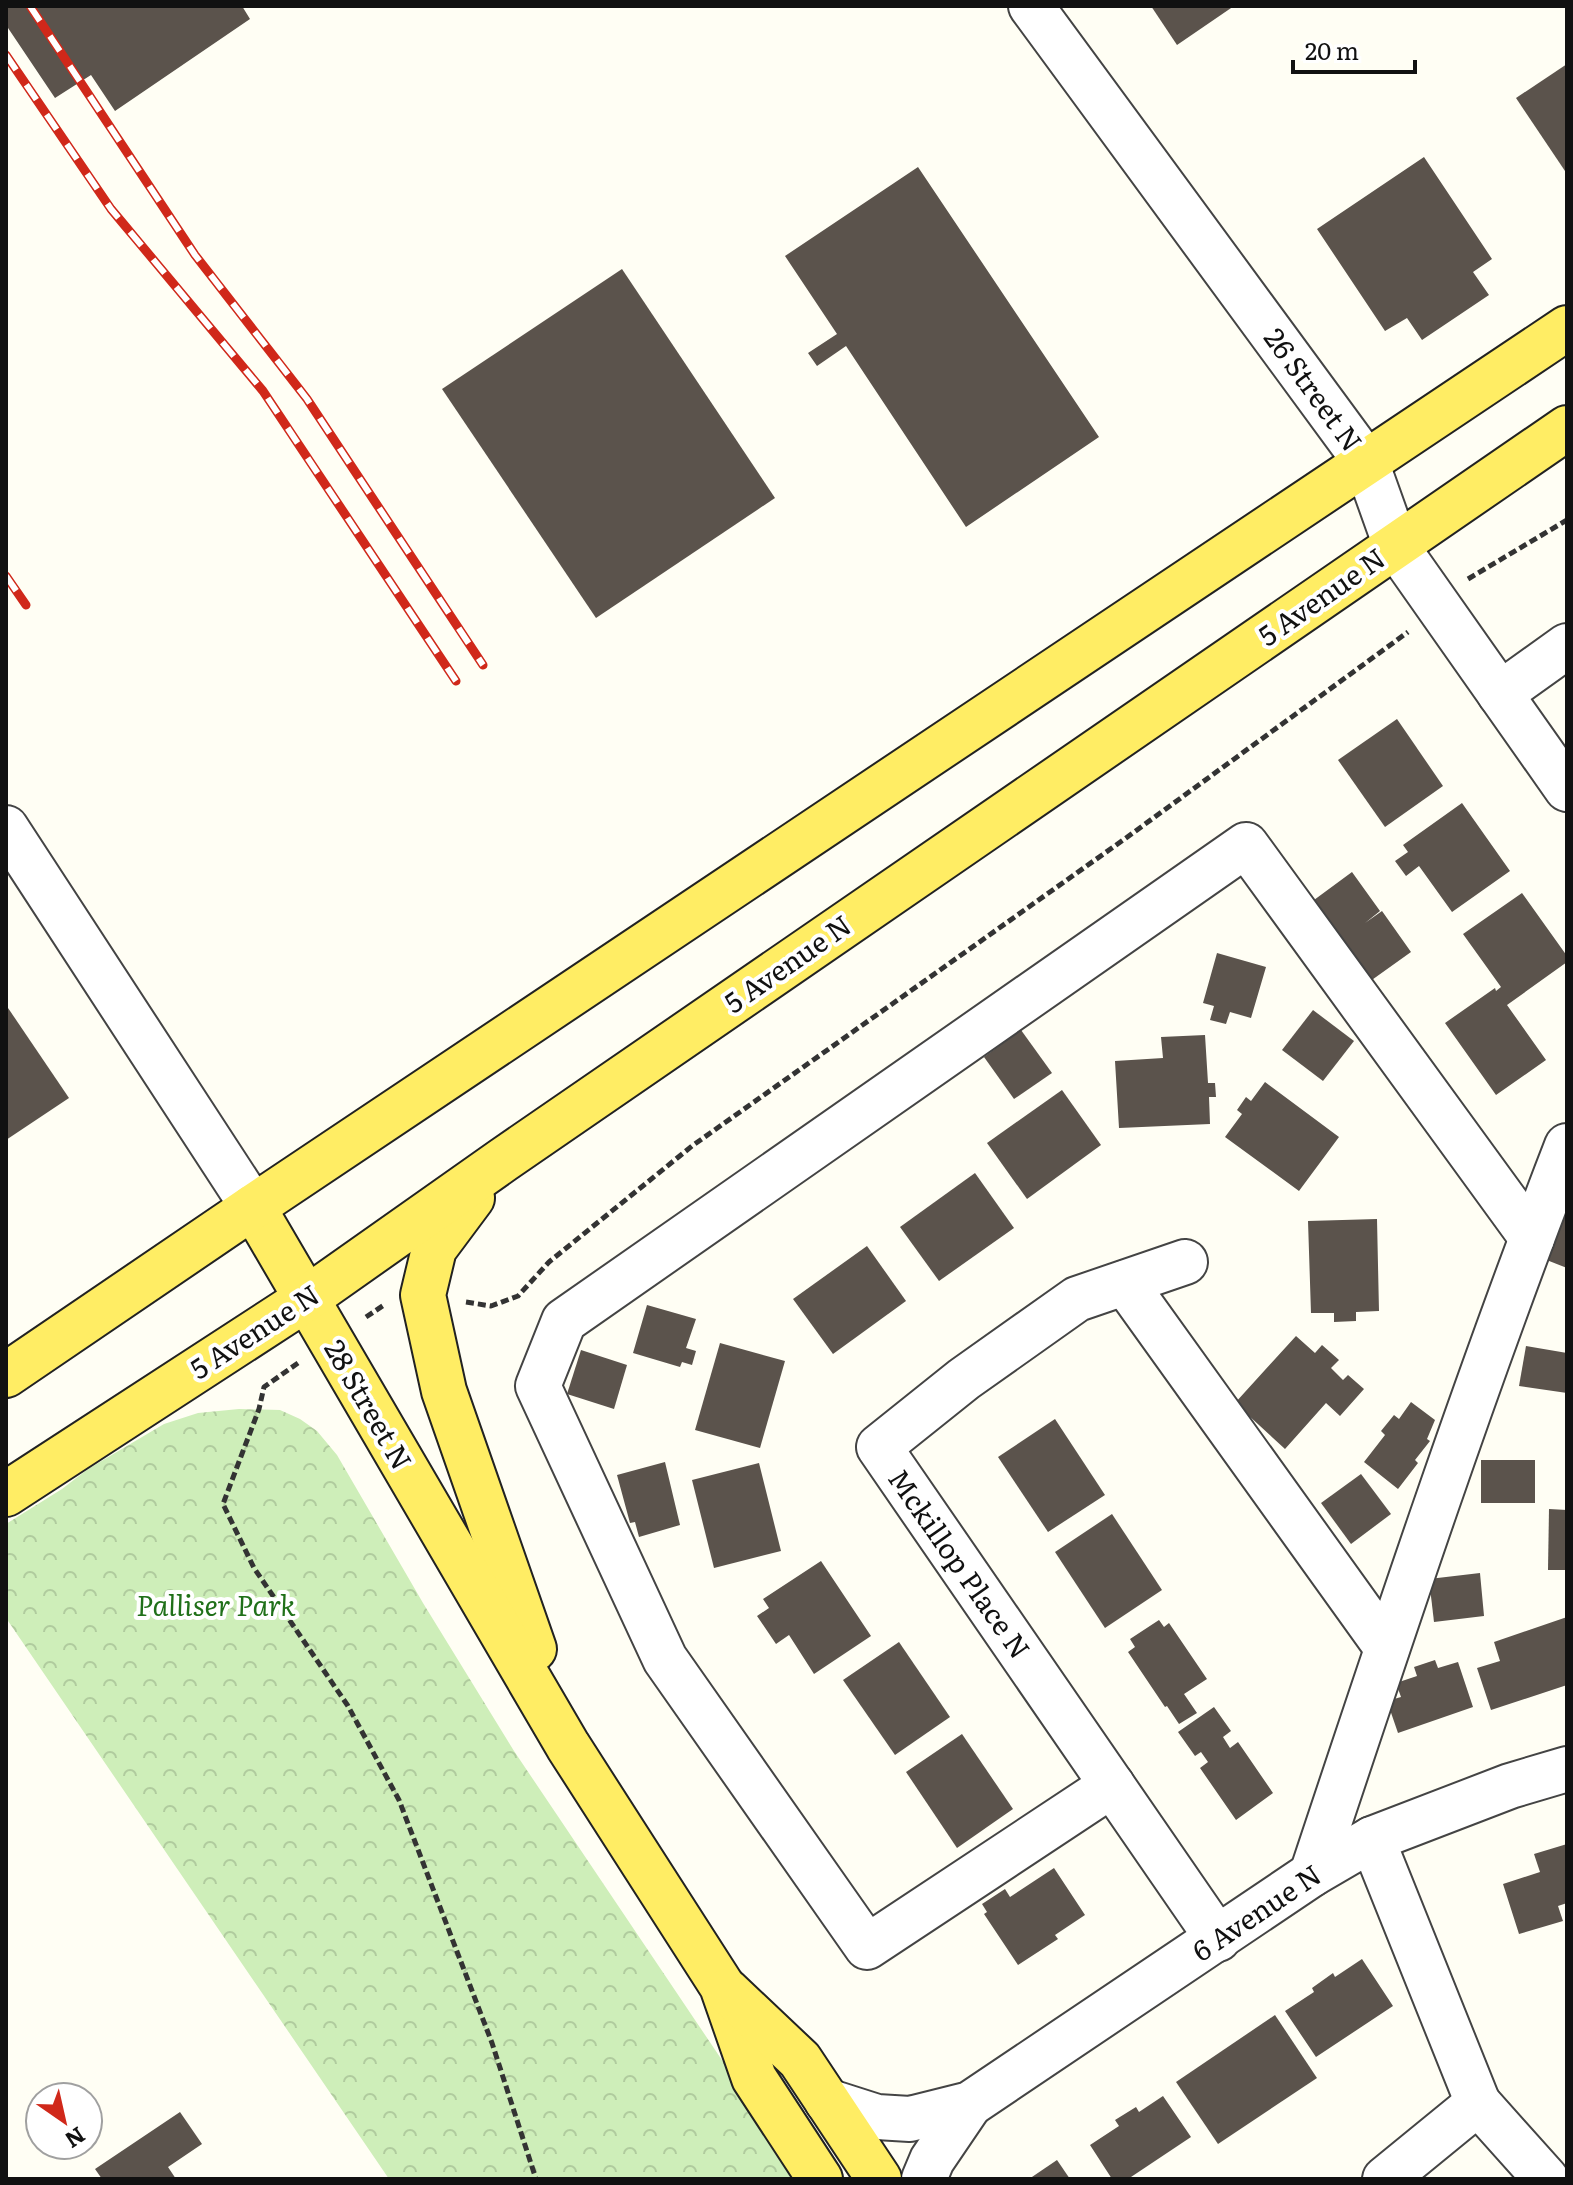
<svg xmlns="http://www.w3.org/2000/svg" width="1573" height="2185" font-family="Literata,serif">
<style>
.park{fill:url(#park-crowns)}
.building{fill:#5b534c}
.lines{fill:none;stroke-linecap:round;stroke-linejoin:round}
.minor-casing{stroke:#444;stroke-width:48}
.major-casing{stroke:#222;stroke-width:48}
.path{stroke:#333;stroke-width:5;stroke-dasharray:8 4;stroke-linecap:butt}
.minor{stroke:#fff;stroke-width:44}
.major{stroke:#ffed64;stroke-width:44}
.rail-casing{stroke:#d0281a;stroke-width:9}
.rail{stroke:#fff;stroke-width:6;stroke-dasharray:18;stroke-linecap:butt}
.labels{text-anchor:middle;stroke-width:8;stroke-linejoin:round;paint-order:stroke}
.street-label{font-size:28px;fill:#111;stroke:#fff}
.park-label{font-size:28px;font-style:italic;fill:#207019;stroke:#fff}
</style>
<defs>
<pattern id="park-crowns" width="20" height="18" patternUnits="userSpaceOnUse" patternTransform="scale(2)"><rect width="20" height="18" fill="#ceeeb9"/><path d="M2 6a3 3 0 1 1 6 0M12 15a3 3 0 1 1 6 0" fill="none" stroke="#b0cb9e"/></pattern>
</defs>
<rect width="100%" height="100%" fill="#fffef4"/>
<polygon class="park" points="239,1409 280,1410 300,1419 317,1431 337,1455 423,1603 514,1751 802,2179 389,2179 6,1618 6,1524 62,1489 88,1469 164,1424 198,1413"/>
<g class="building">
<polygon points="6,6 242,6 250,19 115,111 91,75 55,98 6,25"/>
<polygon points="1151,6 1234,6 1177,45"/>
<polygon points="1567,64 1567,174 1516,98"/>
<polygon points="1424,157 1492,259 1473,272 1489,295 1422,340 1407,318 1385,331 1317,229"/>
<polygon points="918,167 1099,437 966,527 846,346 817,366 808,353 837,334 785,256"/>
<polygon points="622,269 775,498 596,618 442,389"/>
<polygon points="1397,719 1443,786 1385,827 1338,760"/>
<polygon points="1462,803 1510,871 1452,912 1419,866 1406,876 1395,861 1408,852 1403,845"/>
<polygon points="1352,872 1380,911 1365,923 1382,911 1411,952 1369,982 1314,900"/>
<polygon points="1522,893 1567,956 1567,962 1507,1005 1546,1060 1496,1095 1445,1023 1495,988 1496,991 1501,987 1463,934"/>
<polygon points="1217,953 1266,967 1251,1018 1230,1012 1226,1024 1210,1020 1214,1006 1203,1003"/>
<polygon points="6,1005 69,1098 6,1140"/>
<polygon points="1313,1010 1354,1041 1323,1081 1282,1050"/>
<polygon points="1021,1030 1052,1073 1014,1099 984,1057"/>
<polygon points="1205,1035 1208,1083 1215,1083 1216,1097 1209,1097 1210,1124 1119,1128 1115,1061 1163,1058 1161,1037"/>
<polygon points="1265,1082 1339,1137 1299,1191 1225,1137 1242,1114 1237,1110 1246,1097 1251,1101"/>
<polygon points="1062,1090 1101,1145 1027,1199 987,1143"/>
<polygon points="975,1173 1014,1228 939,1281 900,1227"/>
<polygon points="1563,1209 1567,1210 1567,1268 1544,1259"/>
<polygon points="1377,1219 1379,1311 1356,1312 1356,1321 1334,1322 1334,1313 1311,1313 1308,1221"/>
<polygon points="867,1246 906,1301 833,1354 793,1299"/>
<polygon points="647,1305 696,1319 686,1348 696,1351 692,1365 682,1362 680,1367 633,1353"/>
<polygon points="1296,1336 1315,1353 1322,1345 1339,1360 1331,1368 1343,1380 1348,1375 1364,1389 1340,1416 1326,1403 1285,1449 1235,1403"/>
<polygon points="720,1343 785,1361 760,1448 695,1430"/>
<polygon points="1526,1346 1567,1353 1567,1393 1519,1386"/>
<polygon points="581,1350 627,1365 614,1409 567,1394"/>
<polygon points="1411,1402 1435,1420 1427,1439 1430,1441 1415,1460 1418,1463 1398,1489 1364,1462 1385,1435 1381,1431 1394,1415 1399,1419"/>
<polygon points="1055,1419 1105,1495 1048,1532 998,1457"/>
<rect x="1481" y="1460" width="54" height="43"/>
<polygon points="665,1462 680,1525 639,1537 635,1522 630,1523 617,1475"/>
<polygon points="759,1463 781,1551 714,1568 692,1480"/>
<polygon points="1361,1474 1391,1514 1351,1544 1321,1503"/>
<polygon points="1549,1509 1567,1510 1567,1570 1548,1570"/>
<polygon points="1112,1514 1162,1590 1105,1628 1055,1552"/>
<polygon points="821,1561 871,1636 814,1674 789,1635 776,1644 757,1616 769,1608 763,1599"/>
<polygon points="1480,1573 1484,1616 1434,1622 1429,1579"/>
<polygon points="1567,1617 1567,1685 1491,1710 1477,1668 1500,1661 1494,1642"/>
<polygon points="1159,1620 1164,1627 1169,1623 1207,1679 1184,1694 1197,1713 1179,1724 1167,1706 1165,1707 1128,1652 1135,1647 1130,1639"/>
<polygon points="899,1642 950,1717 895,1755 843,1680"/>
<polygon points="1435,1660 1438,1668 1458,1662 1473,1707 1398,1733 1387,1701 1401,1697 1396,1683 1417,1676 1414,1667"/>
<polygon points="1214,1707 1231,1731 1223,1737 1230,1748 1238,1742 1273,1793 1236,1820 1200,1768 1208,1762 1201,1752 1195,1756 1178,1732"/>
<polygon points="962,1734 1013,1809 957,1848 906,1772"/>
<polygon points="1567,1844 1567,1903 1558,1906 1563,1921 1519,1934 1503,1884 1540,1872 1534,1854"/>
<polygon points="1054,1868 1085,1915 1055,1935 1058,1939 1018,1965 984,1914 987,1912 982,1904 1005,1889 1010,1897"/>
<polygon points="1362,1959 1393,2006 1316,2057 1285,2011 1314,1992 1312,1988 1333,1973 1335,1977"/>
<polygon points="1275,2015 1317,2078 1218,2144 1176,2082"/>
<polygon points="1163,2096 1191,2137 1128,2179 1112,2179 1090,2145 1119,2126 1115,2120 1136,2107 1139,2112"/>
<polygon points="180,2112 202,2144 168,2167 176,2179 102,2179 95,2169"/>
<polygon points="1057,2160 1070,2179 1029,2179"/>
</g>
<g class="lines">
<defs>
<g id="minor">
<polyline points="1031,6 1366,462 1396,546 1567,789"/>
<polyline points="1500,694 1567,646"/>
<polyline points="6,828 253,1207"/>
<polyline points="1185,1262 1077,1299 964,1379 879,1447 1218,1939"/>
<polyline points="1125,1283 1387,1648"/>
<polyline points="1112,1785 867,1947 665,1659 538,1386 564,1321 1246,845 1532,1238"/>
<polyline points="1372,1839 1478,2103"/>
<path d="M1312,1874C1393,1630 1474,1386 1567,1146"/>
<polyline points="827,2101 877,2117 910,2119 970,2104 1312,1874 1372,1839 1510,1786 1567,1769"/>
<polyline points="924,2179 932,2160 970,2104"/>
<polyline points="1385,2179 1478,2103 1546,2179"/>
</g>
<g id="major">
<polyline points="472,1198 434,1249 423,1295 444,1391 534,1649"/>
<polyline points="253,1207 568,1746 722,1986 754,2078 820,2179"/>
<polyline points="6,1375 253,1207 1567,328"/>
<polyline points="6,1494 306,1299 503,1160 1567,428"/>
<polyline points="727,1991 800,2060 879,2179"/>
</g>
</defs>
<use href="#minor" class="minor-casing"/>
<use href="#major" class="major-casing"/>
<g class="path">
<polyline points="1468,579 1567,520"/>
<polyline points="466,1302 491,1306 518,1296 549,1262 692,1146 1126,838 1408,632"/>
<polyline points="366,1317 384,1305"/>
<polyline points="298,1363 264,1387 259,1409 223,1504 254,1568 348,1706 399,1800 492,2043 536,2179"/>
</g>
<use href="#minor" class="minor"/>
<use href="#major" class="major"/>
<defs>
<g id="rail">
<polyline points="30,6 195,255 307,399 483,665"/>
<polyline points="6,55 111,209 263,391 456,681"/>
<polyline points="6,576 26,605"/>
</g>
</defs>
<use href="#rail" class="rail-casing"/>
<use href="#rail" class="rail"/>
</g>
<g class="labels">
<g class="street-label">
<text transform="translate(1313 390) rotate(54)" y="10">26 Street N</text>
<text transform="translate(1322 597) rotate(-35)" y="10">5 Avenue N</text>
<text transform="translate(788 964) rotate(-35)" y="10">5 Avenue N</text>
<text transform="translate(255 1332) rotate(-33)" y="10">5 Avenue N</text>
<text transform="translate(368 1405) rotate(60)" y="10">28 Street N</text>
<text transform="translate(959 1564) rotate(55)" y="10">Mckillop Place N</text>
<text transform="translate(1257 1913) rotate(-34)" y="10">6 Avenue N</text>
</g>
<g class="park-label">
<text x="216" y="1616">Palliser Park</text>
</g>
</g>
<rect width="1573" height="2185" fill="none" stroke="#111111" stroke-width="16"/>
<g transform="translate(64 2121) rotate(146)"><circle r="38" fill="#ffffff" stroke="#a0a0a0" stroke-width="2"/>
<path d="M0-6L14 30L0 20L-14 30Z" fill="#d0281a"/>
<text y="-12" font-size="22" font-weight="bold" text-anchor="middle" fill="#111111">N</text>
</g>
<path d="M1293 60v12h122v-12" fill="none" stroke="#111111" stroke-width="4"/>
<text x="1305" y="60" font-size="24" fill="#111111" stroke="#ffffff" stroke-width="6" paint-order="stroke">20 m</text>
</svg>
